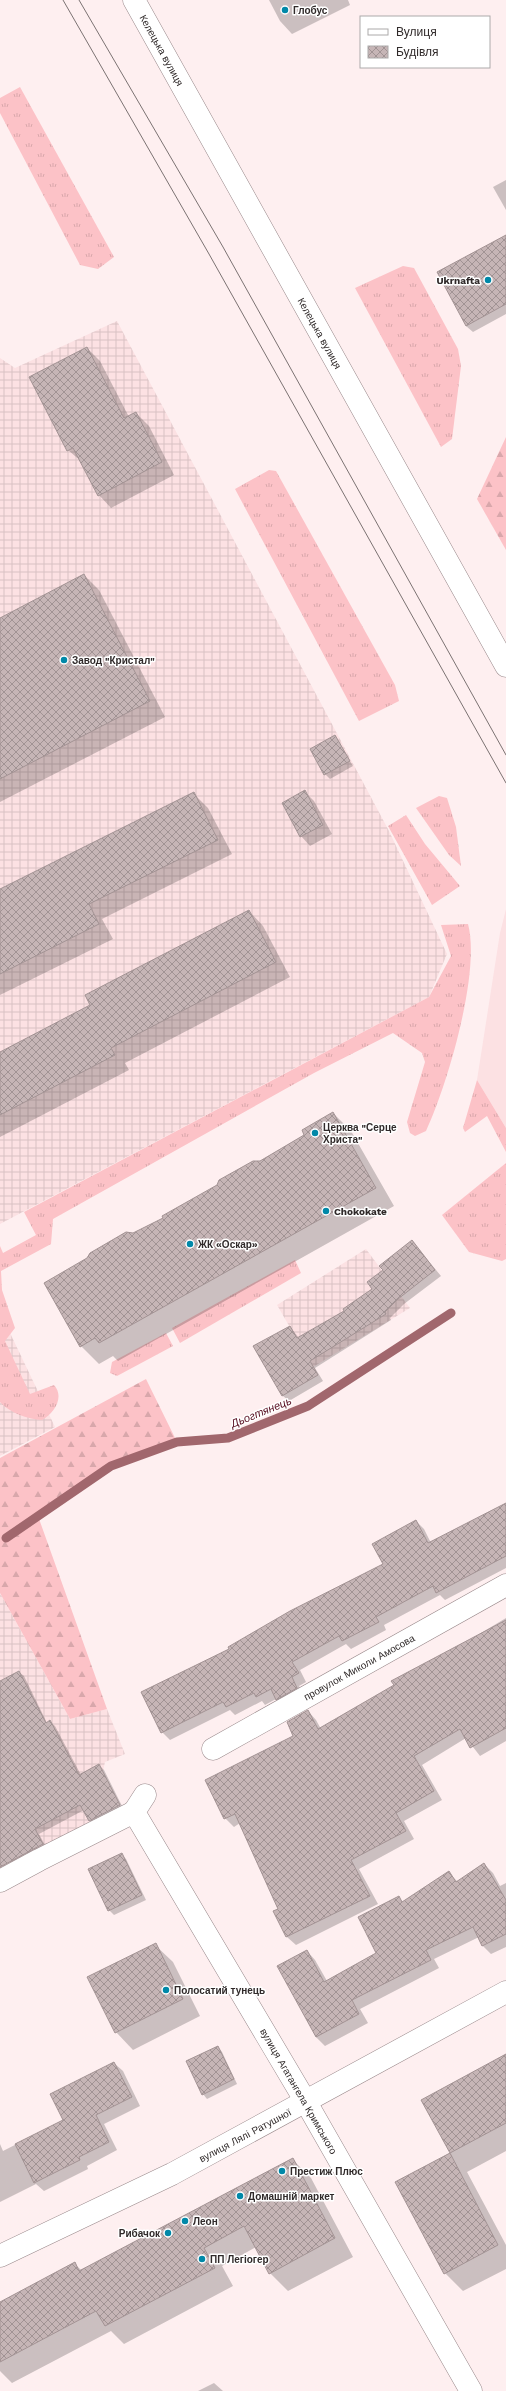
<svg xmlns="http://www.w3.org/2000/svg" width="506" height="2391" font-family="'Work Sans',sans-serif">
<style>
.built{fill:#fce1e3}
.industrial{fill:url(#industrial-grid)}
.grass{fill:url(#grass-tufts)}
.forest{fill:url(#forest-firs)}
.shadow{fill:#0003}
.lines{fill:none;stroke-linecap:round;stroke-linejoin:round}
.stream{stroke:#a1676d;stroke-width:9}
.building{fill:url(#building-cross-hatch);stroke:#a39394}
.minor-casing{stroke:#98888a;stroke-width:23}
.secondary-casing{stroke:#98888a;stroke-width:23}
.minor{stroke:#fff;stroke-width:22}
.secondary{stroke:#fff;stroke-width:22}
.tram{stroke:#7b7272;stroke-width:1}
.poi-dot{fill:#0088a8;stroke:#fff;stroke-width:1.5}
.labels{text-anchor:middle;stroke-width:3;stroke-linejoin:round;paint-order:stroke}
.poi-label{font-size:10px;font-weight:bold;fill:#302a2a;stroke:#fff;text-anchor:start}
.street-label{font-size:10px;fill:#302a2a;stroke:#fff}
.water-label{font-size:11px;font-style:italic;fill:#560c1f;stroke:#fff}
</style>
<defs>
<pattern id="industrial-grid" width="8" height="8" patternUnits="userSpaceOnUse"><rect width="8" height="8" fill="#fce1e3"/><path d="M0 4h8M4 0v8" fill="none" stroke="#d8c1c3"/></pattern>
<pattern id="grass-tufts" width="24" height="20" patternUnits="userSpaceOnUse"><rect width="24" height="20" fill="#fcc2c7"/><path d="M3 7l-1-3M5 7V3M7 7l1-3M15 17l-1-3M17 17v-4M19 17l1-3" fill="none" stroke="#d8a7ab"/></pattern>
<pattern id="forest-firs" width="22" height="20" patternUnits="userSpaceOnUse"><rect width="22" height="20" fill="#fcc2c7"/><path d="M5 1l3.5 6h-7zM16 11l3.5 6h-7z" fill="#d8a7ab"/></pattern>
<pattern id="building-cross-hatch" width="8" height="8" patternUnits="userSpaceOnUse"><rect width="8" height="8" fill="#c6b5b6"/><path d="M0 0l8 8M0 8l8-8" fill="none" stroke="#a19394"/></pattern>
</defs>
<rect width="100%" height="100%" fill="#feeff0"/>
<polygon class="built" points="506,909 506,1128 477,1080 500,933"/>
<g class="industrial">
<polygon points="117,321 389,831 447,954 429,997 0,1224 0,358 15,368"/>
<polygon points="366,1249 410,1308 313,1367 277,1305"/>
<polygon points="0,1312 55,1427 0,1456"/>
<polygon points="0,1593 70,1719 107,1709 125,1754 105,1762 89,1835 0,1882"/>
</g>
<g class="grass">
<polygon points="20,87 114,257 98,269 80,265 0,113 0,98"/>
<polygon points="403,266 414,268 458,349 461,366 452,439 441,447 355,288"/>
<polygon points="269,470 276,471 395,685 399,701 359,721 235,489"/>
<polygon points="439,796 447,798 456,827 461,866 449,855 416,808"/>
<polygon points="406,815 425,844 460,886 432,905 388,826"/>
<path d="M468,924C481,972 447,1086 426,1131L415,1136L410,1133L407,1122L425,1062L422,1053L393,1033L314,1073L53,1219L51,1244L1,1271L2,1290L15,1328L5,1341L30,1394L54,1385C65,1397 54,1414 42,1420C27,1419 10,1413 0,1402V1246L3,1253L36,1235L24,1212L429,997L451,956L441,925Z"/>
<polygon points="477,1080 506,1128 506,1152 487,1116 465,1132 463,1128"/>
<polygon points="506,1163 506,1259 502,1261 469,1252 442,1215"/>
<polygon points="295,1260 301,1273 180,1343 172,1328"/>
<polygon points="166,1333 173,1346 117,1376 110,1373 112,1362"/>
</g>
<g class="forest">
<polygon points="506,437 506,550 477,499"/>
<polygon points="146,1379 177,1442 111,1466 38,1516 107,1709 70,1719 0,1593 0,1458"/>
</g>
<g class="shadow">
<polygon points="269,0 348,0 350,5 292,34 280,21"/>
<polygon points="506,180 506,210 493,187"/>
<polygon points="506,236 506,314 473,332 466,326"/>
<polygon points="87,348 100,361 129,417 136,413 149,426 174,475 111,508 99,495 82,462 68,450"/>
<polygon points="84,575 99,590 165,717 0,802 0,619"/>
<polygon points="335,736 353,766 330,779 325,774"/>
<polygon points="305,792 314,801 332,834 310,846 301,836 283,803"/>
<polygon points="193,793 208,808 232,854 102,919 113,939 0,995 0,890"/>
<polygon points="249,911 263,926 290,977 125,1063 129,1070 0,1137 0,1053 91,1005"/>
<polygon points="333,1113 351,1131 394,1206 118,1361 113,1356 99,1364 81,1346 133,1234 164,1218 306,1135"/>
<polygon points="412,1241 441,1276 404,1304 390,1318 391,1320 315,1368 323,1381 289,1401 283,1396 255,1347 290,1327 299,1338 345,1311 374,1289 384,1270"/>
<polygon points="506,1509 506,1568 445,1600 440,1595 384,1625 386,1630 351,1649 346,1644 300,1670 306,1682 299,1686 304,1696 284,1707 276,1699 265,1705 262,1701 235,1715 230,1710 170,1740 162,1732 230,1649 384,1564 416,1521 424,1529 431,1543"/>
<polygon points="506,1618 506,1741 480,1756 466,1738 422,1765 442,1800 404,1821 414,1839 359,1869 378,1904 296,1945 287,1937 275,1911 279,1909 240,1823 234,1827 225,1818 295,1737 308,1711 316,1720 321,1729"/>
<polygon points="19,1672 24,1676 47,1723 50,1722 55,1726 81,1775 99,1765 104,1770 124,1810 94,1825 84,1810 39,1834 47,1849 0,1875 0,1682"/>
<polygon points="121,1854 126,1859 146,1900 114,1915 109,1910"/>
<polygon points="484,1864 493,1873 500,1886 506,1883 506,1947 491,1954 482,1945 479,1937 434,1959 439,1968 360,2009 368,2023 325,2046 316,2037 279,1966 307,1951 315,1960 327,1981 378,1953 399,1898 403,1902 449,1873 458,1882"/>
<polygon points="155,1945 173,1962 200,2016 133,2050 116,2032"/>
<polygon points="218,2047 222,2052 237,2084 207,2099 203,2094"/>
<polygon points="506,2055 506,2151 467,2172 506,2245 506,2269 463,2291 445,2273 397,2182 451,2154 422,2100"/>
<polygon points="114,2063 123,2071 140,2106 104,2124 117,2150 87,2166 88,2169 44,2191 36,2184 0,2202 0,2144 3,2151 64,2120"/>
<polygon points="293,2160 311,2178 353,2257 288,2291 270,2273 256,2247 222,2266 233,2286 124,2344 111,2331 12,2383 0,2371 0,2303 74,2263 82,2271"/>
<polygon points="214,2383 223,2391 198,2391"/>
</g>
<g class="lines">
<polyline class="stream" points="6,1538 111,1466 177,1442 228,1438 308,1406 451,1313"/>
</g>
<g class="building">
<polygon points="506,235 506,304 466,326 437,272"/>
<polygon points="87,347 124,418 136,412 162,462 98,496 73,448 67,451 29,377"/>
<polygon points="84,574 150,701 0,779 0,618"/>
<polygon points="335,735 350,761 324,775 310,749"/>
<polygon points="305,790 323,825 300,837 282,803"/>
<polygon points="194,792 218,840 89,904 99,924 0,974 0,889"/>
<polygon points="249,910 276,962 111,1048 115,1055 0,1115 0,1052 90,1005 85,995"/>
<polygon points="333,1112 376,1188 99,1343 95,1338 80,1347 44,1283 87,1258 90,1253 126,1232 133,1233 163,1218 162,1216 217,1185 219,1180 253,1161 260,1161 304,1135 302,1130"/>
<polygon points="412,1240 435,1270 398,1299 385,1312 386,1314 310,1361 318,1375 282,1396 253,1346 290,1326 297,1338 344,1311 343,1309 372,1289 367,1282 383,1270 379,1266"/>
<polygon points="506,1503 506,1556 436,1593 433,1586 376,1617 379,1622 342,1641 339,1636 292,1662 299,1673 292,1677 297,1688 276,1700 271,1689 256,1697 254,1693 226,1707 223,1702 161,1733 141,1692 229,1649 228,1647 290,1611 383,1564 372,1544 416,1520 428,1543"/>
<polygon points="506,1620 506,1728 470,1748 460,1729 414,1756 434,1791 396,1813 406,1831 351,1860 370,1896 286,1937 273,1911 278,1909 235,1814 224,1819 205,1780 293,1736 287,1722 308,1710 318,1729 394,1685 391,1681"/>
<polygon points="19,1671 46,1723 50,1720 79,1775 99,1764 120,1805 89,1821 80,1805 35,1829 43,1844 0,1867 0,1681"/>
<polygon points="122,1853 142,1895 108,1911 88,1869"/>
<polygon points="484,1863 506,1900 506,1934 482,1946 473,1927 426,1950 431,1960 352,2000 359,2014 316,2037 277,1966 307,1950 324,1982 376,1953 358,1917 399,1896 402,1902 449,1871 456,1882"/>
<polygon points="156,1943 183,1999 115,2033 87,1977"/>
<polygon points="218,2046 234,2079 202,2095 186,2061"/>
<polygon points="506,2054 506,2123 450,2153 421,2100"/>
<polygon points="114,2062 132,2097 96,2115 109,2142 79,2157 80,2160 34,2183 15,2144 63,2120 50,2094"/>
<polygon points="450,2153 498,2245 444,2274 395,2182"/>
<polygon points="293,2158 335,2238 269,2274 244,2226 204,2248 215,2268 105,2326 96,2311 0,2362 0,2302 75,2262 79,2271"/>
</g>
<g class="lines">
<defs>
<g id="minor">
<polyline points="213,1749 506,1585"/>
<polyline points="145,1795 134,1812 306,2102 471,2391"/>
<polyline points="0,1881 39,1860 134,1812"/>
<polyline points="0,2256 172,2174 506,1992"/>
</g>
<polyline id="secondary" points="134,0 506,666"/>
</defs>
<use href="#minor" class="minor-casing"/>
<use href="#secondary" class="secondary-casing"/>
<use href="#minor" class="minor"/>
<use href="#secondary" class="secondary"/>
<g class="tram">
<polyline points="63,0 209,254 506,783"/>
<polyline points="79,0 223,247 506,755"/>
</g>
</g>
<g class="poi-dot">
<circle cx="285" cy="10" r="4"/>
<circle cx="488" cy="280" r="4"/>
<circle cx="64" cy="660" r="4"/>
<circle cx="315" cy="1133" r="4"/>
<circle cx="326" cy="1211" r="4"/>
<circle cx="190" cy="1244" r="4"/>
<circle cx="166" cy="1990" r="4"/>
<circle cx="282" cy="2171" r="4"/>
<circle cx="240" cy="2196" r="4"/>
<circle cx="185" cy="2221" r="4"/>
<circle cx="168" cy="2233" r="4"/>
<circle cx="202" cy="2259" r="4"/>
</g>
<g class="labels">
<g class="poi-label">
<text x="293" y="14">Глобус</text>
<text x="480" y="284" text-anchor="end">Ukrnafta</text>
<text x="72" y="664">Завод "Кристал"</text>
<text x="323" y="1131">Церква "Серце<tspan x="323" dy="12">Христа"</tspan></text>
<text x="334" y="1215">Chokokate</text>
<text x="198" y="1248">ЖК «Оскар»</text>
<text x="174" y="1994">Полосатий тунець</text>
<text x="290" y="2175">Престиж Плюс</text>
<text x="248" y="2200">Домашній маркет</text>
<text x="193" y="2225">Леон</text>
<text x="160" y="2237" text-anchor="end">Рибачок</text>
<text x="210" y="2263">ПП Легіогер</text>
</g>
<g class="street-label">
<text transform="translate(162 50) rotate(61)" y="4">Келецька вулиця</text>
<text transform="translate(320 333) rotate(61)" y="4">Келецька вулиця</text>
<text transform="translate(359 1667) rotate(-29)" y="4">провулок Миколи Амосова</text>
<text transform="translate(299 2091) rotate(60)" y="4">вулиця Агатангела Кримського</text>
<text transform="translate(245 2135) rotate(-28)" y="4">вулиця Лялі Ратушної</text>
</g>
<g class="water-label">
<text transform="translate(261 1412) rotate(-22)" y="4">Дьогтянець</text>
</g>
</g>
<rect x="360" y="16" width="130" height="52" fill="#ffffff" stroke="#acaaaa"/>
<rect x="368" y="29" width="20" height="6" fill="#ffffff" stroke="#acaaaa"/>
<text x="396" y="36" font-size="12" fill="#302a2a">Вулиця</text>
<rect x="368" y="46" width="20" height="12" fill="url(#building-cross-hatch)" stroke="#acaaaa"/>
<text x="396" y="56" font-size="12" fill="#302a2a">Будівля</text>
</svg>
